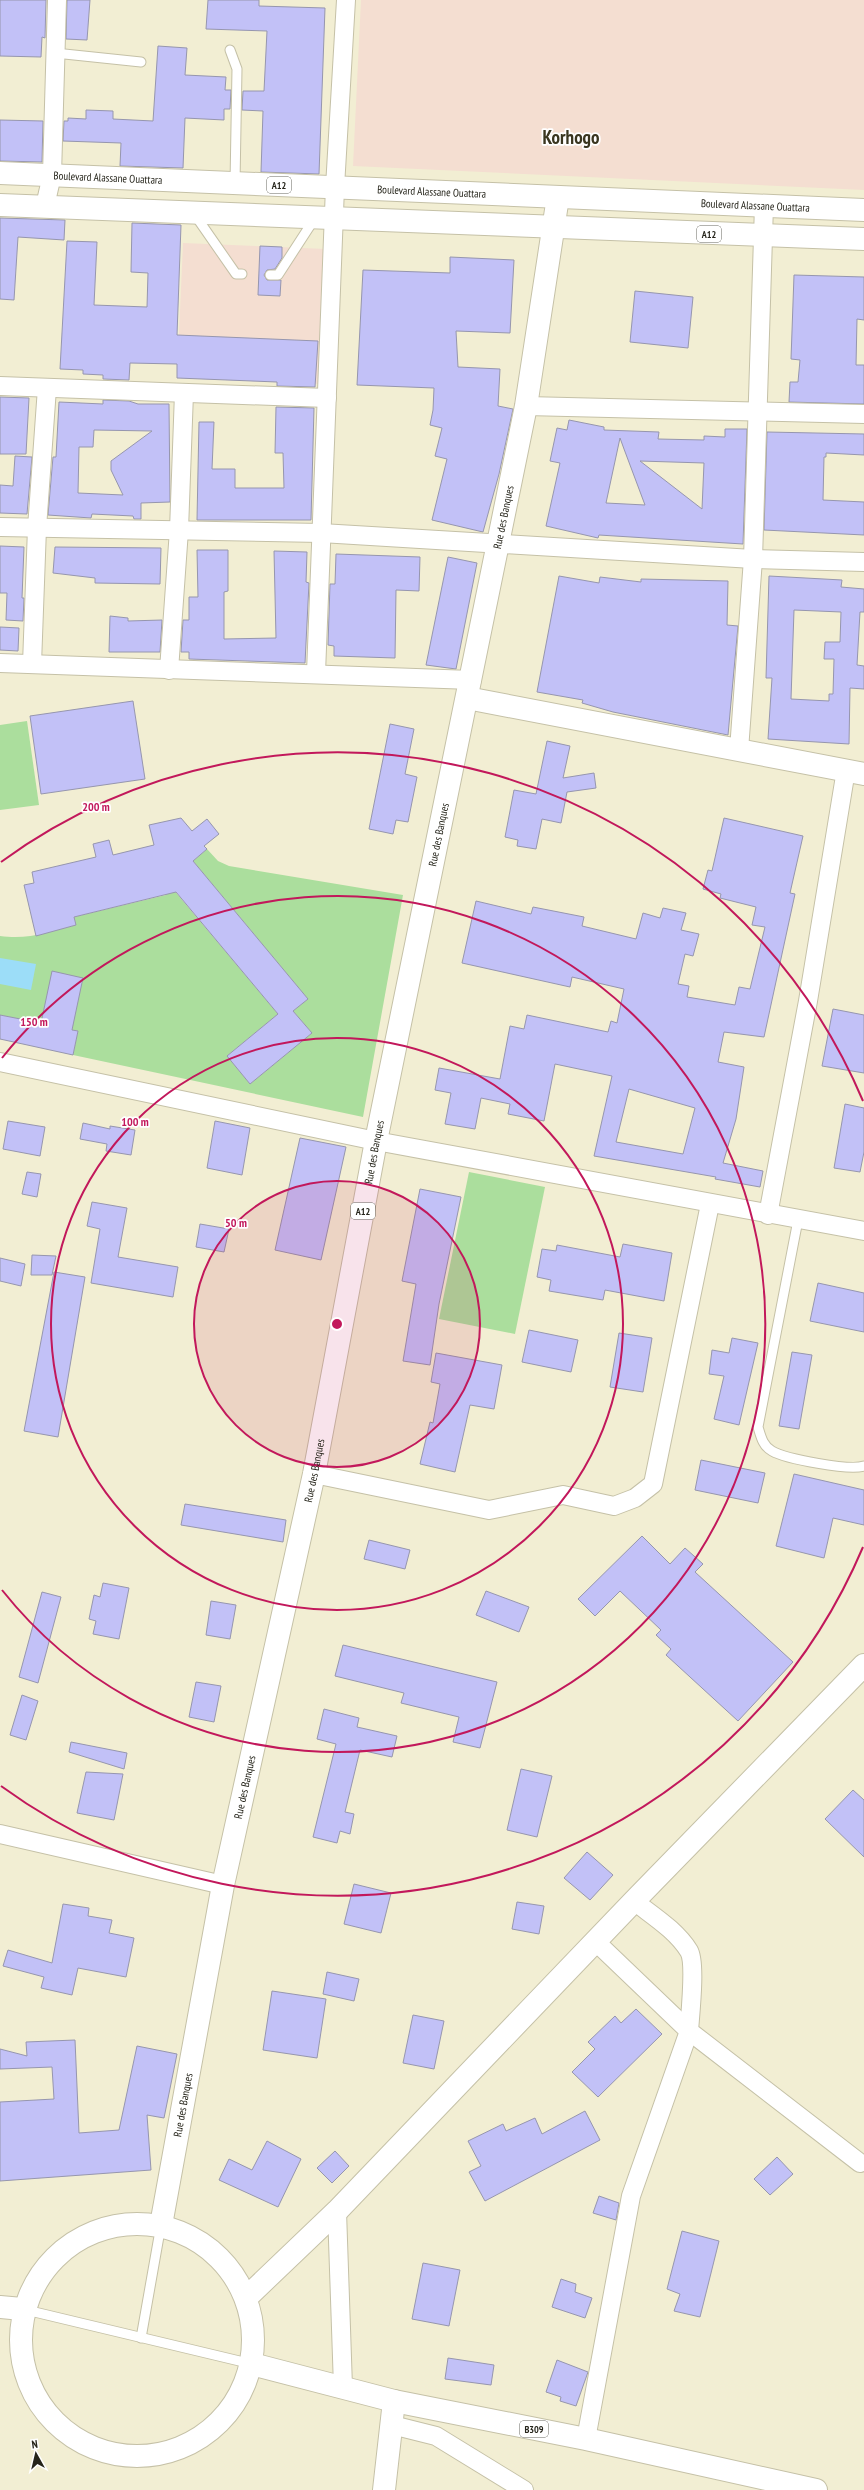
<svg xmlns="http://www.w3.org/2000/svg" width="864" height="2490" font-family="'PT Sans Narrow',sans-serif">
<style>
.commercial{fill:#f4ded1}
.green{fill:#abde9d}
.water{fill:#9cddf8}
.building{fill:#c2c1f7;stroke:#9696ae;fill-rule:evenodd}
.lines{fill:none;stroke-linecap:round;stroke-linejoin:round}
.service-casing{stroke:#c5c1a7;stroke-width:11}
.minor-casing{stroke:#c5c1a7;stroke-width:20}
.tertiary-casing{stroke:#c5c1a7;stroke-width:24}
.primary-casing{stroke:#c5c1a7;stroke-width:24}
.service{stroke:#fff;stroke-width:9}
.minor{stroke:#fff;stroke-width:18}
.tertiary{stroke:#fff;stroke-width:22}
.primary{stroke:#fff;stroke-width:22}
.ring{fill:none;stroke:#c2185b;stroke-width:2}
.labels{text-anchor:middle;stroke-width:3.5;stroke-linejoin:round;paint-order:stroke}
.shield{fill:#fff;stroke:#67665f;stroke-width:1}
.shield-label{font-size:10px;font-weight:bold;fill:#26251b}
.street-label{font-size:11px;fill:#26251b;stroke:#fff}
.town-label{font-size:19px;font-weight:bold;fill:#3a3620;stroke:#fff}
.centre{fill:#c2185b;stroke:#fff;stroke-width:2}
.ring-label{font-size:12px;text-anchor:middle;font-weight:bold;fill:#c2185b;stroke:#fff;stroke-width:3.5;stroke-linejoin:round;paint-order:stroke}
</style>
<rect width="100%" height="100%" fill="#f2eed3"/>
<g class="commercial">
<polygon points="361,0 864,0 864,190 353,166"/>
<polygon points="183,243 326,249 320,384 177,378"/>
</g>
<g class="green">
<polygon points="27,721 39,805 0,810 0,725"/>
<path d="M207,849L218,861L229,866L403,895L363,1117L73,1055L78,1031L0,1015V936C29,940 48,932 76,925L74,917L166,895L162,876L278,1014L227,1056L250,1084L312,1033L293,1011L308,999L193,861Z"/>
<polygon points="469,1172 545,1187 515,1334 439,1319"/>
</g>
<polygon class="water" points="0,958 36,964 31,990 0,984"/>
<g class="building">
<polygon points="0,0 46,0 45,38 42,37 41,57 0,56"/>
<polygon points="67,0 90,0 87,40 66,39"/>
<polygon points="208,0 259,0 259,6 325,8 319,174 261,172 263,111 242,110 243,91 264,91 267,31 206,29"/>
<polygon points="158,46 187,48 185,75 226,77 225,90 231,90 230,109 224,109 224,120 185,118 183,168 120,166 121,143 63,141 64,121 68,121 68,118 86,119 86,110 113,111 113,119 153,121"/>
<polygon points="0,120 43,121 42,162 0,161"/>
<polygon points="0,218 65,220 64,240 18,237 14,300 0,299"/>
<polygon points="132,223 181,225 177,335 318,341 315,387 277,386 277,382 177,378 177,364 130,363 129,380 103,379 103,375 83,374 83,370 60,369 67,241 97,242 94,305 147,307 148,273 131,272"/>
<polygon points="260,246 282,247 282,258 275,269 267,270 264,275 267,280 281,280 280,296 258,295"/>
<polygon points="450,257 514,260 510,333 456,331 458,367 500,369 498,406 513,409 499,474 483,532 432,520 447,459 435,456 442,428 430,425 433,410 434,388 357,385 363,270 450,273"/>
<polygon points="794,275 864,277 864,320 857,319 856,365 864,365 864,404 789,402 790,382 798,382 800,360 791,359"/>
<polygon points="635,291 693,297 688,348 630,342"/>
<polygon points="0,397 29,398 26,454 0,454"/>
<path d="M103,400L129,401L138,404H169L170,502L141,503V519H134L133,516L92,514L91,518L48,515L53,457H56L59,402L103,404ZM94,430L152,431L111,461V470L123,495L78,493L79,447H93Z"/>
<polygon points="276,407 314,408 311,520 197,520 199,422 214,422 212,469 235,469 235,488 284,488 283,453 275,453"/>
<path d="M569,420L604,427V430L659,432L658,439L704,440V436L725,437V429H747L743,544L599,535L598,538L546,526L560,463L550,461L557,428L567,430ZM620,438L624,449L645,505L606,503ZM640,461L704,463L702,509Z"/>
<polygon points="767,432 864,434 864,455 826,453 826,457 824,457 823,500 864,502 864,535 764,530"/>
<polygon points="15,456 32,457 27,514 0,513 0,485 13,486"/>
<polygon points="0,546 24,547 22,598 24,598 23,621 6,620 7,593 0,593"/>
<polygon points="55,547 161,548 160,584 95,583 95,578 53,573"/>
<polygon points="197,550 228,550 228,591 224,592 224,639 276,638 274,551 307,552 306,582 309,583 305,663 189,659 189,652 181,652 183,620 189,620 189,597 198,597"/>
<polygon points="336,554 420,557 419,591 396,590 395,658 334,656 334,646 328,645 330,584 335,584"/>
<polygon points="448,557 477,563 456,669 426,665"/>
<polygon points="559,576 599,583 600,577 641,582 641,579 728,581 727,625 738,626 728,735 613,712 582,703 583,700 537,692"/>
<path d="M769,576L842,580L841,587L864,589V612H860L857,665L864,666V689L850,688L849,744L768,739L772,678H766ZM794,610L841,612L840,642H825L824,659H834L833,694H829V701L791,699Z"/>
<polygon points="110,616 128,618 128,621 162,620 160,652 109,652"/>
<polygon points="0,627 19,628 18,651 0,650"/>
<polygon points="133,701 145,779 41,794 30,716"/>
<polygon points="390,724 414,729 405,774 417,777 408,822 396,820 393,834 369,829"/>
<polygon points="547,741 570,746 563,778 594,773 596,788 567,792 561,823 542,819 536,849 517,846 518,840 505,837 514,790 536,794"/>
<polygon points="181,818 192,831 207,819 219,834 204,846 207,849 193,861 308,999 293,1011 312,1033 250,1084 227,1056 278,1014 176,892 74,917 76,925 36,936 24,885 34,883 32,872 96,857 93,844 109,840 113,855 154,845 149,825"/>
<path d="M724,818L803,836L790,893L795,894L764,1037L724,1032L718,1062L744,1067L736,1119L723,1163L763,1171L760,1187L715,1179L716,1177L594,1156L612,1076L555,1064L544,1121L508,1114L510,1104L481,1098L475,1129L445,1124L451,1093L435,1090L439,1068L500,1079L510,1026L524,1029L527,1015L608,1032L611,1021L617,1023L624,989L572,977L570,987L462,963L476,901L531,914L533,907L584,917L582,926L636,939L643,913L660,918L663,908L686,913L681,930L699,934L693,956L685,954L678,984L689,986L687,997L735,1005L739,987L750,989L765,927L752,925L756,907L720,898L721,894L703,889L708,870L712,871ZM629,1089L695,1108L683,1154L616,1142Z"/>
<polygon points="52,971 83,978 72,1030 78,1031 73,1055 0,1039 0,1015 41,1023"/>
<polygon points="833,1009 864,1015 864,1073 822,1066"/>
<polygon points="845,1104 864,1108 864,1152 860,1172 834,1168"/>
<polygon points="8,1121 45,1127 40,1156 3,1149"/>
<polygon points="215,1121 250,1128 242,1175 207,1168"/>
<polygon points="83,1123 110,1129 110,1126 135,1130 131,1155 106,1151 107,1144 80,1139"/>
<polygon points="300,1138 346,1147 321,1260 275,1250"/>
<polygon points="27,1172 41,1174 37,1197 22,1194"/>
<polygon points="420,1189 461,1197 439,1304 430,1365 403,1361 416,1284 402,1281"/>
<polygon points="92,1202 127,1208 118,1257 178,1267 173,1297 91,1283 100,1229 87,1226"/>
<polygon points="200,1224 229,1229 224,1252 196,1247"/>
<polygon points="623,1244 672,1253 664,1301 605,1290 603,1300 549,1291 551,1280 537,1277 542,1249 556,1251 557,1245 620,1257"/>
<polygon points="32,1255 56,1256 52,1275 31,1275"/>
<polygon points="0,1258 25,1264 21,1286 0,1281"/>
<polygon points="54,1272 85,1277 58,1437 24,1431"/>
<polygon points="818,1283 864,1293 864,1332 810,1321"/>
<polygon points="529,1330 578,1340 571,1372 522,1362"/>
<polygon points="619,1333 652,1338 643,1392 610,1387"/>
<polygon points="732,1338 758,1343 739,1425 714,1419 724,1376 709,1374 712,1350 729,1353"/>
<polygon points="792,1352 812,1355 799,1429 779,1426"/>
<polygon points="436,1353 502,1365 494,1409 470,1405 455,1472 420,1464 430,1422 433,1423 440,1384 431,1382"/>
<polygon points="701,1460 765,1473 758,1503 695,1490"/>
<polygon points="794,1474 864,1490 864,1525 833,1518 824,1558 776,1546"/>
<polygon points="185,1504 286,1520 283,1542 181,1525"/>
<polygon points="642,1536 670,1564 685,1548 703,1564 695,1572 793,1662 738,1721 666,1655 671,1649 656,1635 661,1630 620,1591 595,1616 578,1599"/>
<polygon points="369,1540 410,1550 405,1569 364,1559"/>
<polygon points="103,1583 129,1588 119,1639 93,1634 96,1621 89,1619 94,1595 100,1597"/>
<polygon points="486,1591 529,1607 519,1632 476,1615"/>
<polygon points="42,1592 61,1597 38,1683 19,1677"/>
<polygon points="211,1601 236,1605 230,1639 206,1635"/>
<polygon points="343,1645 497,1682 480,1748 453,1742 459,1717 401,1703 404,1693 335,1676"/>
<polygon points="196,1682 221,1686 214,1722 189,1717"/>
<polygon points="22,1695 38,1701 26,1740 10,1735"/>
<polygon points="324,1709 359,1718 357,1727 397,1736 392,1757 360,1750 345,1812 354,1814 350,1834 340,1831 337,1843 313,1837 336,1744 317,1739"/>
<polygon points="71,1742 127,1753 124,1769 69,1752"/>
<polygon points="521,1769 552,1776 537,1837 507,1830"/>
<polygon points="86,1772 123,1774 114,1820 77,1813"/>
<polygon points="853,1790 864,1800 864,1857 825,1819"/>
<polygon points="587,1852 613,1875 590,1900 564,1878"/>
<polygon points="354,1884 391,1893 381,1933 344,1924"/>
<polygon points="517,1902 544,1906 539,1934 512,1929"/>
<polygon points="63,1904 89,1908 88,1916 112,1920 109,1933 134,1938 126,1977 78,1968 72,1995 41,1988 44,1977 3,1966 8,1950 52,1963"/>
<polygon points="327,1972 359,1979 354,2001 323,1994"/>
<polygon points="272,1991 326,1999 317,2058 263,2050"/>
<polygon points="636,2009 662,2034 598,2097 572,2072 595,2049 588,2042 615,2016 621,2023"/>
<polygon points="413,2015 444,2021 434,2069 403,2063"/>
<polygon points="75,2040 79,2133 119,2130 137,2046 177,2054 164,2118 147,2115 151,2170 0,2181 0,2102 54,2099 52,2067 0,2069 0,2049 27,2056 26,2042"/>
<polygon points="585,2111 600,2140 485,2201 469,2172 481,2166 468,2141 503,2124 506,2131 535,2118 542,2134"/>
<polygon points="267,2141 301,2159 278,2207 219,2180 229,2159 252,2170"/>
<polygon points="335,2151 349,2166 332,2183 317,2168"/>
<polygon points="777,2157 793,2174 770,2195 754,2179"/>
<polygon points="599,2196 619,2203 616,2220 593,2213"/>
<polygon points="682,2231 719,2241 700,2317 674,2311 680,2294 667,2289"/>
<polygon points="423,2263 460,2270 449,2326 412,2319"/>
<polygon points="561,2279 576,2284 575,2292 592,2298 585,2318 552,2307"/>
<polygon points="448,2358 494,2365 491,2385 445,2379"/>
<polygon points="557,2360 588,2372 576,2406 560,2401 561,2397 546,2392"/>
</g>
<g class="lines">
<defs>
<g id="service">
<polyline points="230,50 237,69 235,183"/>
<polyline points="55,53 141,62"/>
<polyline points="195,215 236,274 242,274"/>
<polyline points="270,275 278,275 315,218"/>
<path d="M798,1220L758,1427C761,1437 763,1446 772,1451C786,1459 850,1471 864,1466"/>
<polyline points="22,2309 252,2364"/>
<polyline points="141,2338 161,2225"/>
</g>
<g id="minor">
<polyline points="45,206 52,175 57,0"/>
<polyline points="0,386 327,398"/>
<polyline points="526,406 864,414"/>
<polyline points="0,527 321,533 753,559 864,562"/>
<polyline points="0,663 472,680"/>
<polyline points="32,664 37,528 47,388"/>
<polyline points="169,670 179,530 184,393"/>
<polyline points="316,673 335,187 346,0"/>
<polyline points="739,750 753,559 764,205"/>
<polyline points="0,1062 376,1141 864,1231"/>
<polyline points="768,1215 808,1001 846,770"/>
<polyline points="314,1474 489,1510 563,1495 614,1506 635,1498 653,1484 710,1204"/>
<polyline points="0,1834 223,1885"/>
<path d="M634,1901C653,1916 676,1930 689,1951C696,1963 690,2016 689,2031L860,2163"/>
<polyline points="337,2211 343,2387"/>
<polyline points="392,2425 436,2436 524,2490"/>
<polyline points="586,2439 631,2196 689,2031 595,1941"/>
</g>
<g id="tertiary">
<polyline points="467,698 864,774"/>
<polyline points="247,2297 337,2211 634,1901 864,1665"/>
<polyline points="384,2490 394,2401"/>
</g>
<g id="primary">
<path id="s1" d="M0,173L864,210"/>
<polyline points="0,205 864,239"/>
<circle cx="137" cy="2340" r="116"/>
<path id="s2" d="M161,2225L223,1885L314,1474L376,1141L526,406L558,197"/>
<polyline points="0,2307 22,2309"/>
<polyline points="252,2364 394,2401 586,2439 816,2490"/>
</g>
</defs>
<use href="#service" class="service-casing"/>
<use href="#minor" class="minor-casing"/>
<use href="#tertiary" class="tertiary-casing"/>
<use href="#primary" class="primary-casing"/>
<use href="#service" class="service"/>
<use href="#minor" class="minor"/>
<use href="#tertiary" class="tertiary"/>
<use href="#primary" class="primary"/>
</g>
<circle cx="337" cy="1324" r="143" fill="#c2185b" fill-opacity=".12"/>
<g class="ring">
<circle cx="337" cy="1324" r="143"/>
<circle cx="337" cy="1324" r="286"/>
<path d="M2 1058A428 428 0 1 1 2 1590"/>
<path d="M863 1547A571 571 0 0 1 1 1786M1 862A571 571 0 0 1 863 1101"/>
</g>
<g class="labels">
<g class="shield">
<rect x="267" y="177" width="24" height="16" rx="3"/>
<rect x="697" y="226" width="24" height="16" rx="3"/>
<rect x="351" y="1203" width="24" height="16" rx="3"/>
<rect x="520" y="2421" width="28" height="16" rx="3"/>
</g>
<g class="shield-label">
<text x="279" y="189">A12</text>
<text x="709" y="238">A12</text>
<text x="363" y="1215">A12</text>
<text x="534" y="2433">B309</text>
</g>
<g class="street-label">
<text dy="4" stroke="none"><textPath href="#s1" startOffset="108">Boulevard Alassane Ouattara</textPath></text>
<text dy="4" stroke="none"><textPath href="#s1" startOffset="432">Boulevard Alassane Ouattara</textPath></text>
<text dy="4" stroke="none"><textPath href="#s1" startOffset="756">Boulevard Alassane Ouattara</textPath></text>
<text dy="4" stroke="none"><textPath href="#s2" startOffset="1742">Rue des Banques</textPath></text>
<text dy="4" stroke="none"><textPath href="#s2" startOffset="1418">Rue des Banques</textPath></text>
<text dy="4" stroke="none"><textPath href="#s2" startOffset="1094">Rue des Banques</textPath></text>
<text dy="4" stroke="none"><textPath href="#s2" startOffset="770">Rue des Banques</textPath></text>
<text dy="4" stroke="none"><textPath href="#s2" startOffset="446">Rue des Banques</textPath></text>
<text dy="4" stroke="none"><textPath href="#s2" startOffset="122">Rue des Banques</textPath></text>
</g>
<g class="town-label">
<text x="571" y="144">Korhogo</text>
</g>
</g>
<circle cx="337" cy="1324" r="6" class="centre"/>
<g class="ring-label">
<text x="96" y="811">200 m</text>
<text x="34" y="1026">150 m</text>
<text x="135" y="1126">100 m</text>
<text x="236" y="1227">50 m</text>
</g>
<g transform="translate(36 2454) rotate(352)" stroke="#ffffff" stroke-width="3" paint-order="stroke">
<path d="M0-3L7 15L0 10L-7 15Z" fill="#26251b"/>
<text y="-6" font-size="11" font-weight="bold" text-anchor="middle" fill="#26251b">N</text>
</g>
</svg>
